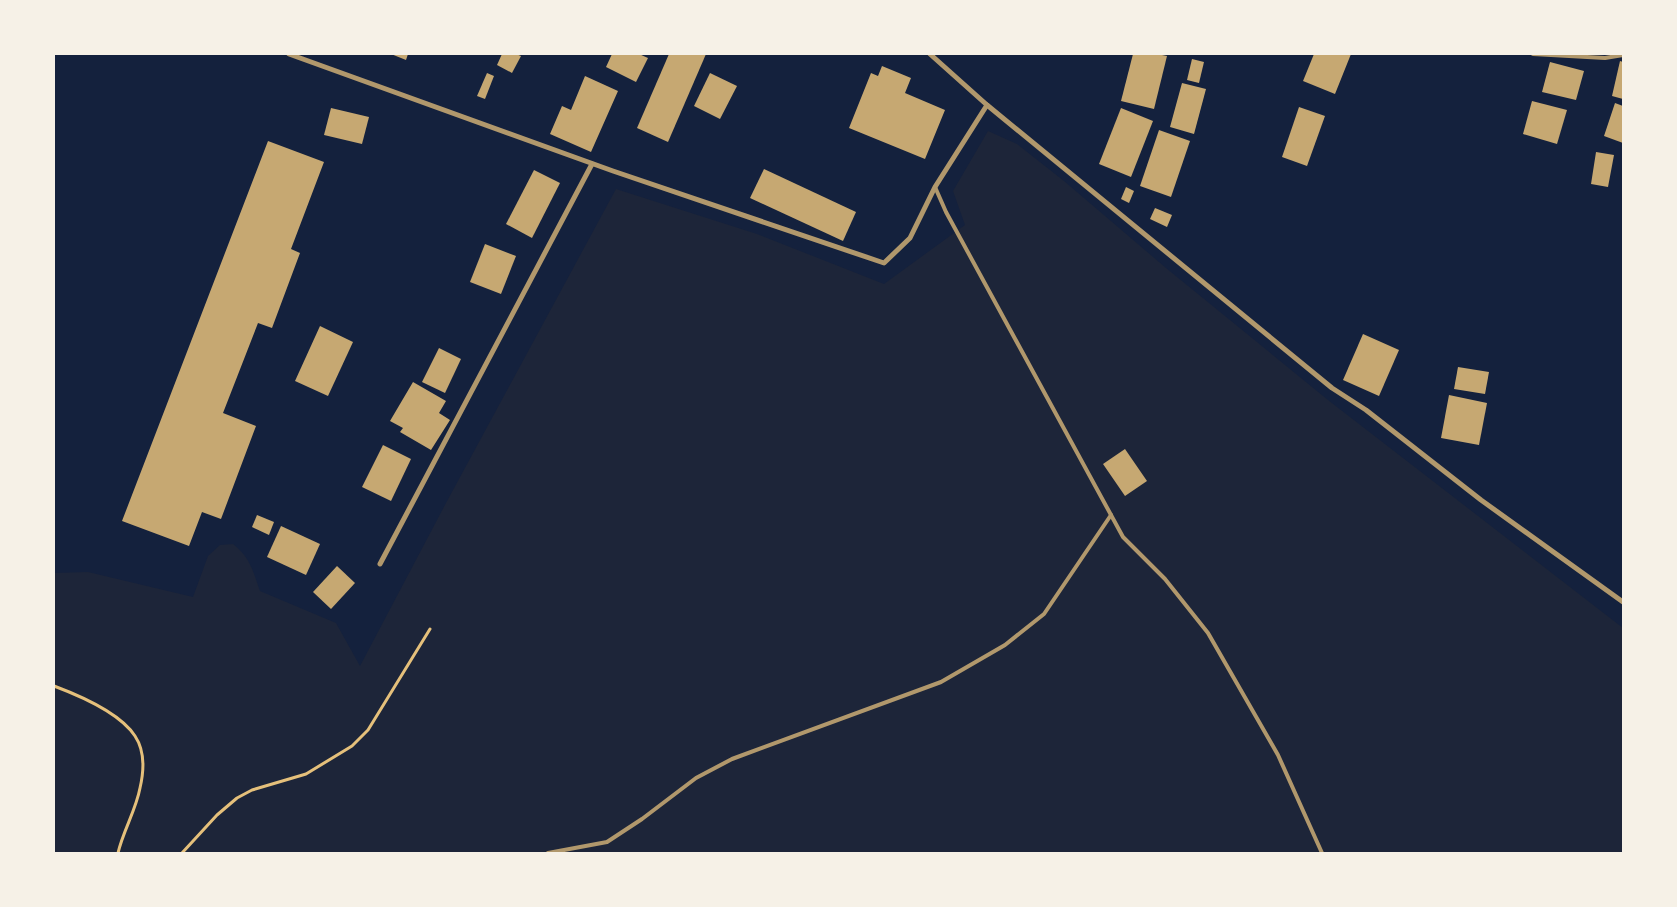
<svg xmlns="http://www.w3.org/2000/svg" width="1677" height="907" font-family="Lato,sans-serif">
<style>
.green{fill:#1d2539}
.building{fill:#c6a872}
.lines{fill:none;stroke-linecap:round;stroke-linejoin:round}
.path{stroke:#e5c07b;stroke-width:3}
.service{stroke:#b1986c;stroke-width:4}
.minor{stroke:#b1986c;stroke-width:5}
</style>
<rect width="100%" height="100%" fill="#14213d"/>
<path class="green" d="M988,131L1017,144L1064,181L1166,268L1328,400L1623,628V853H54V573L88,572L193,597L208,556L220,545L233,544C250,557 253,571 260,591L336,623L360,666L446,503L616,189L757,234L884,284L965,225L953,191Z"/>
<g class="building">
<polygon points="391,54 408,54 406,60"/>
<polygon points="502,54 516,54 521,56 512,73 497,65"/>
<polygon points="612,54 639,54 648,58 636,82 606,67"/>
<polygon points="669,54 706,54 668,142 637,128"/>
<polygon points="1133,54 1157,54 1167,56 1154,109 1121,101"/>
<polygon points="1314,54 1351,54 1335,94 1303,81"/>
<polygon points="1192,59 1204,62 1199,83 1187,80"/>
<polygon points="1620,61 1623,62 1623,99 1612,96"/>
<polygon points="1550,62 1584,71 1576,100 1542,92"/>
<polygon points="882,66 911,78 905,93 945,110 925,159 849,128 871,73 878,76"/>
<polygon points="487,73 494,76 485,99 477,96"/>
<polygon points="710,73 737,86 720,119 694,106"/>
<polygon points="585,76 618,91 591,152 550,134 562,106 571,110"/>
<polygon points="1182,83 1206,89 1194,134 1170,127"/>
<polygon points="1532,101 1567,110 1557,144 1523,134"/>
<polygon points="1615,103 1623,106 1623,143 1604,136"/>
<polygon points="1299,107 1325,116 1307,166 1282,157"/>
<polygon points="331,108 369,117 362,144 324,135"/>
<polygon points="1121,108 1153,121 1131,177 1099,164"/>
<polygon points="1159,130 1190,141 1171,197 1140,186"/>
<polygon points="268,141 324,162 291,249 300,253 272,328 258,323 223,413 256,426 221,519 202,512 189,546 122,521"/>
<polygon points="1596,152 1614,155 1608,187 1591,184"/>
<polygon points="764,169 856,212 843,241 750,198"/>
<polygon points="534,170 560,183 532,238 506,224"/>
<polygon points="1126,187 1134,191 1129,203 1121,199"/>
<polygon points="1155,208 1172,215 1167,227 1150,219"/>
<polygon points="485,244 516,256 501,294 470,282"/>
<polygon points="320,326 353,342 328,396 295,381"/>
<polygon points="1363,334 1399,350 1379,396 1343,380"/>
<polygon points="439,348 461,359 445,393 422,382"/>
<polygon points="1458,367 1489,372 1485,394 1454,389"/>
<polygon points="413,382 446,401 439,413 450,420 431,450 400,432 403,428 390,421"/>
<polygon points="1449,395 1487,403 1479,445 1441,438"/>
<polygon points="383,445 411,459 391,501 362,487"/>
<polygon points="1125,449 1147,481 1125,496 1103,464"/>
<polygon points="257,515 274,522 269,535 252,527"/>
<polygon points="281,526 320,544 306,575 267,557"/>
<polygon points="337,566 355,583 331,609 313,592"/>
</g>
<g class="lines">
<g class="path">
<path d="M54,686C78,695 120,713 135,736C145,751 144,771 140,788C136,810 123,831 118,853"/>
<polyline points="182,853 217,815 237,798 252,790 306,774 352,746 368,730 430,629"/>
</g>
<g class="service">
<polyline points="1533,54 1605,58 1623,55"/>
<polyline points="935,187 946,212 1123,537 1165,579 1208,633 1278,755 1322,853"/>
<polyline points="548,853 607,842 642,819 696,778 732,759 941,682 1005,645 1044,614 1111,515"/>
</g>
<g class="minor">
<polyline points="289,54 613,171 884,263 910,238 935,187 987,105"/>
<polyline points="930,54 987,105 1332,388 1366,410 1481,500 1623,602"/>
<polyline points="380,564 592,164"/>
</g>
</g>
<rect width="1677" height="907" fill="none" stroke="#f6f1e7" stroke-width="110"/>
</svg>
